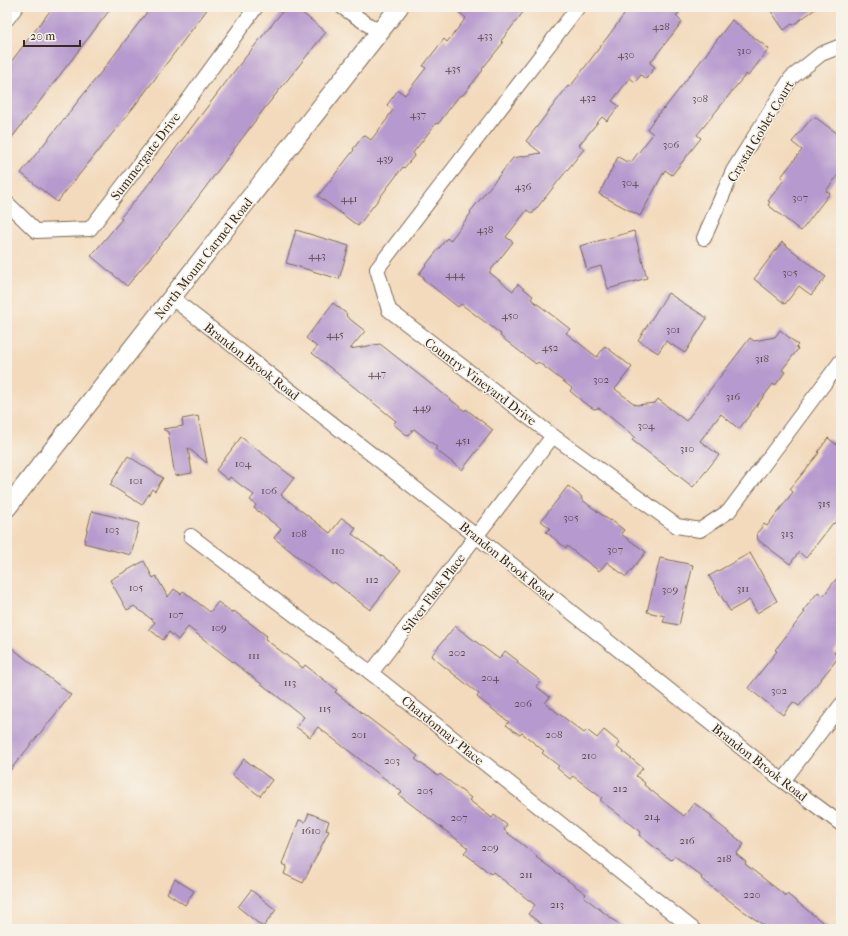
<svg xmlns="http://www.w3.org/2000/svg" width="848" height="936" font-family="'IM FELL French Canon',serif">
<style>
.building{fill:#b699ce}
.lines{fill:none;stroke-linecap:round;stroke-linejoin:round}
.minor-casing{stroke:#7b6855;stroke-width:16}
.tertiary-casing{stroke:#7b6855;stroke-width:20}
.minor{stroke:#fff;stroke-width:14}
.tertiary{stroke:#fff;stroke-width:18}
.labels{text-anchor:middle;stroke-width:3;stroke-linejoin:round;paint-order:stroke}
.number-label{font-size:11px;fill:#5a464a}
.street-label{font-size:13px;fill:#3b2a1e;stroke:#f7f3e8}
</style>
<rect width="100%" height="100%" fill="#f7f3e8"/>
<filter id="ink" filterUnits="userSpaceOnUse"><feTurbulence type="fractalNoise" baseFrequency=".025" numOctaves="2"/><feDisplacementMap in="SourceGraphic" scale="8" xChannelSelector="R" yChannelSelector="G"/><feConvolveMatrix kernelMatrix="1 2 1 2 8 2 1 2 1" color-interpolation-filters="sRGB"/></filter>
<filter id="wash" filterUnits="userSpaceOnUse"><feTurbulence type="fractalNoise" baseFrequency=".012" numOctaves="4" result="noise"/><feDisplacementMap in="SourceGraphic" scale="16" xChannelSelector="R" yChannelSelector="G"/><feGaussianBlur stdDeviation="0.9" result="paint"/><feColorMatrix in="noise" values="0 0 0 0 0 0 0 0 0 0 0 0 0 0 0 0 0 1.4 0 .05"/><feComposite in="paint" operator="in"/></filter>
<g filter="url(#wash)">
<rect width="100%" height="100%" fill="#f3dabc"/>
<g id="blocks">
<g class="building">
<polygon points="53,7 112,7 7,144 7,67"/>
<polygon points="151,7 209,7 133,108 57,202 21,173 106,66"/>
<polygon points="286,7 295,7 326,32 264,109 181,220 127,286 91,256 122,219 120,218 144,190 236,69"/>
<polygon points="452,7 527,7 501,41 503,43 482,69 483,70 463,95 459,96 438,124 436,123 413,153 415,155 404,168 403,167 358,226 318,196 354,150 353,149 364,135 371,140 388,118 388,117 393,110 387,105 398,90 405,95 426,68 423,66 444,39 447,42 466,18"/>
<polygon points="630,7 683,7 676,16 682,22 650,63 655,67 646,79 641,75 635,82 630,78 612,101 619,106 607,121 602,117 579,145 584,149 532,214 527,210 506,237 513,242 490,271 490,273 513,291 518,284 533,296 531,299 570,329 566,333 597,357 605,346 632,367 615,389 636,405 655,403 658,399 686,421 750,338 754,341 775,337 780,330 798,345 796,347 798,349 782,370 785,372 775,386 773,384 739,429 721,414 700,441 719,455 693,487 632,440 635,437 599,408 594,409 583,402 570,391 572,388 538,362 536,364 500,336 501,334 461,304 458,307 423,279 424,277 419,274 447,238 450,241 471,213 470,212 513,158 541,153 526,141 568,86 570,87"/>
<polygon points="768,7 818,7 793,25 792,24 784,30"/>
<polygon points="732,20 769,49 748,76 746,74 697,135 701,138 672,175 665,170 640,216 599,194 618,157 627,162 628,160 631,162 653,134 647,129 663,108 664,109"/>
<polygon points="816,118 841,136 841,171 826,191 830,193 801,231 768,205 770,202 768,201 784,180 781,177 802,150 792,142 811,119"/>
<polygon points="296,230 349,246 339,279 286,263"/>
<polygon points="634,231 647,278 608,289 601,266 587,270 580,246"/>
<polygon points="782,242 826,277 811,295 799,286 785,304 754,279"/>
<polygon points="668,293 707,318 685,353 666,341 658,353 638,340"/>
<polygon points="333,303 347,314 346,316 365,331 350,349 380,344 465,411 466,409 493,430 462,470 435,449 437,447 414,429 408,436 393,424 396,421 312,353 317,347 306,338"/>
<polygon points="198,416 207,463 188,448 192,473 175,476 168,432 163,429 183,426 182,419"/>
<polygon points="241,437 294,478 281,495 330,533 342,518 356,528 352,534 401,570 370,610 334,582 332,584 274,538 281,529 254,508 256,505 250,500 254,495 230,477 228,480 216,470"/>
<polygon points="828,438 841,448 841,516 834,524 833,523 806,558 799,552 790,564 758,540 757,533 764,524 767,526 793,492 790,489 819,453 818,452"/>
<polygon points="128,456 163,478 155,491 152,489 142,505 110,485"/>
<polygon points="568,486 582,497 581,499 610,521 611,520 624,530 621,534 646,552 626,577 607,562 599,571 567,546 566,548 546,532 550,528 541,521"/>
<polygon points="92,511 139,523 131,555 84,543"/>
<polygon points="750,553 777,601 757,613 750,600 730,611 709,576"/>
<polygon points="660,558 693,565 679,625 663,622 665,616 647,612"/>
<polygon points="144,561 153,578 156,576 168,597 174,589 181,594 183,591 210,612 218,602 233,613 234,611 267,636 265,639 303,668 305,665 337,690 335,692 418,756 415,759 438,776 440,774 471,798 469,800 492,818 494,815 507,825 504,830 537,856 536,857 586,894 584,897 625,929 548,929 528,914 535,905 493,872 491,874 464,853 468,848 399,795 402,792 318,727 310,737 296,727 304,717 188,627 178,640 169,632 163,640 149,629 155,622 134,606 127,610 110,580"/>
<polygon points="841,573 841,644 834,653 839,657 799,706 793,702 783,715 748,688 777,651 775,650 805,612 803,611 818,592 823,596"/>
<polygon points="455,626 499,659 505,651 518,661 517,663 541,681 536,686 550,697 545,703 584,733 587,730 597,738 604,730 620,743 617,747 643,768 636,776 645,783 644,785 684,816 694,803 712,816 711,818 744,844 736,854 746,862 745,864 786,896 787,894 831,929 769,929 742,910 701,879 702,877 675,856 671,860 639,835 641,832 600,800 602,798 573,776 570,779 557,768 559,766 542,753 544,751 522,733 520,735 506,725 509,722 477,697 479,694 431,656"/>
<polygon points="7,644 71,695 7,774"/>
<polygon points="244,759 272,780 260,796 232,775"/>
<polygon points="309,813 329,821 326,830 329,831 303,883 284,874 287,866 282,864 299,820 305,822"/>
<polygon points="175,879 194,891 185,905 167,893"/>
<polygon points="251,890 276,910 263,927 238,907"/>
</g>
</g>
</g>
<g filter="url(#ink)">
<use href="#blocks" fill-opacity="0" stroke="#7b6855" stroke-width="1"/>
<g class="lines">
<defs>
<g id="minor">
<polyline points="342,7 379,32"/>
<polyline points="578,7 377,269 389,310 553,436 677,526 700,530 729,511 841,361"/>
<polyline points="7,19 16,7"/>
<polyline points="7,203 36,231 90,229 189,99 256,7"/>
<polyline points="704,238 733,171 791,78 821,54 841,46"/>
<polyline points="172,298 476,536 783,781 841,824"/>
<polyline points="191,536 371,673 693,929"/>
<polyline points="371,673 553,436"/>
<polyline points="783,781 841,705"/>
</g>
<polyline id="tertiary" points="7,508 399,7"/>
</defs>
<use href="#minor" class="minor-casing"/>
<use href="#tertiary" class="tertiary-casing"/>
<use href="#minor" class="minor"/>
<use href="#tertiary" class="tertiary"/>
</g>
</g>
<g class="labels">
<g class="number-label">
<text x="661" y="30">428</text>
<text x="485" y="39">433</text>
<text x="744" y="54">310</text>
<text x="626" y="58">430</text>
<text x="453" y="72">435</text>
<text x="588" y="101">432</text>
<text x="700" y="102">308</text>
<text x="418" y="118">437</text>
<text x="671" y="148">306</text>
<text x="385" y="162">439</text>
<text x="630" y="186">304</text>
<text x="523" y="190">436</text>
<text x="800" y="201">307</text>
<text x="349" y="202">441</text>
<text x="485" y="233">438</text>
<text x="317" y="259">443</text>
<text x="790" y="276">305</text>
<text x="455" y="278">444</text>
<text x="510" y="319">450</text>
<text x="673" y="333">301</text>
<text x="335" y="338">445</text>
<text x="550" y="351">452</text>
<text x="762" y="362">318</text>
<text x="377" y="377">447</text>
<text x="601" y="383">302</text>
<text x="733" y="400">316</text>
<text x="422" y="411">449</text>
<text x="646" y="429">304</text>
<text x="463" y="444">451</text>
<text x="687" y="452">310</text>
<text x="243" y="467">104</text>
<text x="136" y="484">101</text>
<text x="269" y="494">106</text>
<text x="824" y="507">315</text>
<text x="571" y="521">305</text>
<text x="112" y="533">103</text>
<text x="299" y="537">108</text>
<text x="787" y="537">313</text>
<text x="615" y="553">307</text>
<text x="338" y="554">110</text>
<text x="372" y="583">112</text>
<text x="136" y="591">105</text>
<text x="743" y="592">311</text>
<text x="670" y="593">309</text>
<text x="176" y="618">107</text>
<text x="219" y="631">109</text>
<text x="457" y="656">202</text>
<text x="254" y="659">111</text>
<text x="490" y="681">204</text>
<text x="290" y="686">113</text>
<text x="779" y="694">302</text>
<text x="523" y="707">206</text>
<text x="325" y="712">115</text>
<text x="359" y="738">201</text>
<text x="554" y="738">208</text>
<text x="589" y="759">210</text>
<text x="392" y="764">203</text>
<text x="620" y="792">212</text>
<text x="425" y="794">205</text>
<text x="652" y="820">214</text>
<text x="459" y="821">207</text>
<text x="311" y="834">1610</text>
<text x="687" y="844">216</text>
<text x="490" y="851">209</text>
<text x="724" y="862">218</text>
<text x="526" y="878">211</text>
<text x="752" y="898">220</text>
<text x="557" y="908">213</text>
</g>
<g class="street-label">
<text transform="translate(760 131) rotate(-59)" y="5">Crystal Goblet Court</text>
<text transform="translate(145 156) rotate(-53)" y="5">Summergate Drive</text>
<text transform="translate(203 258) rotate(-52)" y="5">North Mount Carmel Road</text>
<text transform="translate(252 361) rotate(38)" y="5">Brandon Brook Road</text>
<text transform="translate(481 381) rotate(37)" y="5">Country Vineyard Drive</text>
<text transform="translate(507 561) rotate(39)" y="5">Brandon Brook Road</text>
<text transform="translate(433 593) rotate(-53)" y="5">Silver Flask Place</text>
<text transform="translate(443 730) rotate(39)" y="5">Chardonnay Place</text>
<text transform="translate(760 762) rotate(38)" y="5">Brandon Brook Road</text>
</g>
</g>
<rect width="848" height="936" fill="none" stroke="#f7f3e8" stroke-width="24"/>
<path d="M24 40v6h56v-6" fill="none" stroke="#3b2a1e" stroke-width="2"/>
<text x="30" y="40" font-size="12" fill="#3b2a1e" stroke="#f7f3e8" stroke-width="3" paint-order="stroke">20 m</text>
</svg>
